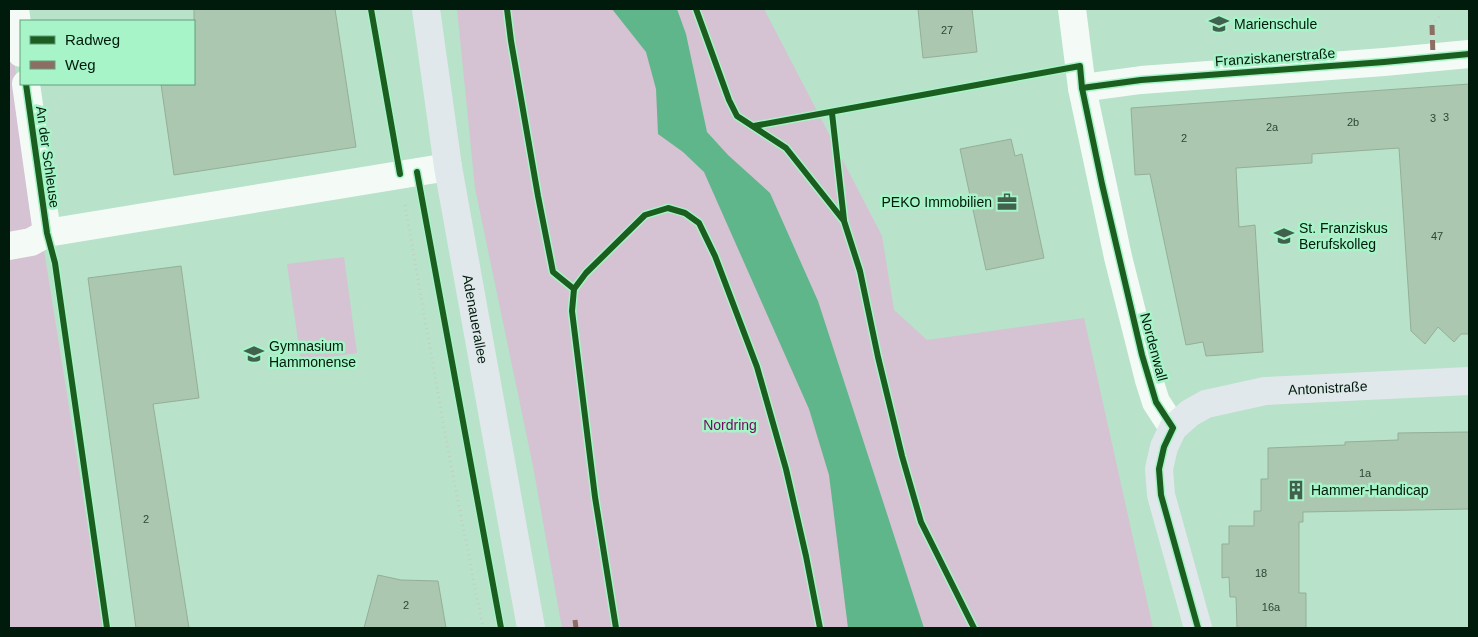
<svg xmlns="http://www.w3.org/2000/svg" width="1478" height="637" font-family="Helvetica,sans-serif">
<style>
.green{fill:#d5c2d2}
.water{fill:#5fb68a}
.building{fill:#abc7b0;stroke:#94af98}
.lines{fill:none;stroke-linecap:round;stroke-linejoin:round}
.path{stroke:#c2cec7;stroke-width:3;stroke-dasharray:1 4;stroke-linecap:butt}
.minor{stroke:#f4fbf7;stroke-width:28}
.major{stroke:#e1e8eb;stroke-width:28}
.quiet{stroke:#8d6e63;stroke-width:5;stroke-dasharray:10 5;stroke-linecap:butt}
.cycleway-casing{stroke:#a6f4c7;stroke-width:9}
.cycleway{stroke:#1b5e20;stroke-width:6}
.labels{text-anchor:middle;stroke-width:5;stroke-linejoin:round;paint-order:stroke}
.number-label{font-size:11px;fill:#2b4635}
.poi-label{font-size:14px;fill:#001b0c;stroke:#a6f4c7;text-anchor:start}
.street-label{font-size:14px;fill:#001b0c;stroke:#a6f4c7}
.park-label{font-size:14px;fill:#700b5d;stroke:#a6f4c7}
</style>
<rect width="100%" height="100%" fill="#b8e2ca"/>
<g class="green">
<polygon points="457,9 764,9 882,236 894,310 927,340 1084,318 1153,628 562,628 533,466 475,188"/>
<polygon points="9,30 104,628 9,628"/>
<polygon points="344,257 357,353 301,361 287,264"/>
</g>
<polygon class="water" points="612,9 677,9 686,34 707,132 728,155 770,193 818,301 924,628 848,628 829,475 809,409 704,172 683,152 658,134 656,89 646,52"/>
<g class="building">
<polygon points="194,9 335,9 356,147 174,175 161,84 194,84"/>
<polygon points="918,9 972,9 977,52 923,58"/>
<polygon points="1469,84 1469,334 1461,334 1454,342 1438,327 1425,344 1411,331 1399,148 1312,154 1312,163 1236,168 1239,227 1255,225 1263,352 1206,356 1203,342 1186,345 1150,174 1135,175 1131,108"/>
<polygon points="1011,139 1015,156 1022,154 1044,258 986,270 960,149"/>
<polygon points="181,266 199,398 153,404 189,628 136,628 88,278"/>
<polygon points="1469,432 1469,509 1303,512 1303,522 1299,522 1299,593 1306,593 1306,628 1237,628 1236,597 1230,597 1229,577 1222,578 1222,544 1229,544 1229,526 1254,526 1254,511 1261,511 1261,479 1268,479 1268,448 1345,445 1345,442 1398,440 1398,433"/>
<polygon points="378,575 401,580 438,581 446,628 364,628"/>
</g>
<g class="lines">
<g class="path">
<polyline points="1432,25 1441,14"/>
<polyline points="405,205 447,445 483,628"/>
</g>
<g class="minor">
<polyline points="15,9 21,53"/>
<polyline points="1072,9 1082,88 1118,257 1149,380 1156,402 1173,428"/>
<polyline points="26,84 47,233"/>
<polyline points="1082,88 1141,80 1384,62 1469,54"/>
<polyline points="9,246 31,242 47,233 448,167"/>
</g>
<g class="major">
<path id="s1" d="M426,9L448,167L531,628"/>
<path id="s2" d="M1198,628L1161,495L1159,469L1164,447L1173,428L1190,413L1206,404L1265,391L1469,381"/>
</g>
<g class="quiet">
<polyline points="1432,25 1433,57"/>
<polyline points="575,620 576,628"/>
</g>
<defs>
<g id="cycleway">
<polyline points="371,9 400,174"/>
<polyline points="507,9 511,41 538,196 553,272 574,289 572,311 595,497 616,628"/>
<polyline points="696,9 729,100 737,116 786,148 844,221 860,271 878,357 902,456 921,522 974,628"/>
<polyline points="26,84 47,233 55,263 107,628"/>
<polyline points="1082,88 1141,80 1384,62 1469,54"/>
<polyline points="832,113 844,220"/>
<polyline points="754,126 1080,66 1082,88 1102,184 1142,355 1156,402 1173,428 1164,447 1159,469 1161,495 1198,628"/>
<polyline points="417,172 501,628"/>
<polyline points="574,289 586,273 645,215 668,208 685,213 699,223 715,256 757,367 786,469 806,556 820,628"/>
</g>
</defs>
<use href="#cycleway" class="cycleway-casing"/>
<use href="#cycleway" class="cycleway"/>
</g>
<defs>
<symbol id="school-bare" viewBox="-9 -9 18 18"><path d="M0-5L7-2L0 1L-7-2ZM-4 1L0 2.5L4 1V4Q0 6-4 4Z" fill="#40614e" stroke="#a6f4c7" stroke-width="2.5" paint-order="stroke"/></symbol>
<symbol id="office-bare" viewBox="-9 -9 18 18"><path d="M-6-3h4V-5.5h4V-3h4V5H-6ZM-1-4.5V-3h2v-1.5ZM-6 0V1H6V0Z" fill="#40614e" stroke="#a6f4c7" stroke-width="2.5" paint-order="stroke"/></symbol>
<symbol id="building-bare" viewBox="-9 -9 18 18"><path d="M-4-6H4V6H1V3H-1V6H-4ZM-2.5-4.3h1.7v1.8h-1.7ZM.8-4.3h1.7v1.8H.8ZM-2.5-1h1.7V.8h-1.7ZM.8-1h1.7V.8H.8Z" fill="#40614e" stroke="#a6f4c7" stroke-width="2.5" paint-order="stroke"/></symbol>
</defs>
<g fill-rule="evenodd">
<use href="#school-bare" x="1205" y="10" width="28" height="28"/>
<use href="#office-bare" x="993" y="188" width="28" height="28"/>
<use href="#school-bare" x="1270" y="222" width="28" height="28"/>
<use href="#school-bare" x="240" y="340" width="28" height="28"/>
<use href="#building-bare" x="1282" y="476" width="28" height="28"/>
</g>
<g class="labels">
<g class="number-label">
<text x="947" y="34">27</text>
<text x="1446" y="121">3</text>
<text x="1433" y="122">3</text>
<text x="1353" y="126">2b</text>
<text x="1272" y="131">2a</text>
<text x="1184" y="142">2</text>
<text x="1437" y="240">47</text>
<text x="1365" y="477">1a</text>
<text x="146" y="523">2</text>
<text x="1261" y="577">18</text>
<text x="406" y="609">2</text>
<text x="1271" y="611">16a</text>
</g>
<g class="poi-label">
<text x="1234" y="29">Marienschule</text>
<text x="992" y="207" text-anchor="end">PEKO Immobilien</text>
<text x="1299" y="233">St. Franziskus<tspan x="1299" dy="16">Berufskolleg</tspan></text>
<text x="269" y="351">Gymnasium<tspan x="269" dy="16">Hammonense</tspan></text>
<text x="1311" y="495">Hammer-Handicap</text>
</g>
<g class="street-label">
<text transform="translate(1275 57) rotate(-4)" y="5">Franziskanerstraße</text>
<text transform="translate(48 157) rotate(82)" y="5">An der Schleuse</text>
<text dy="5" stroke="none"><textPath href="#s1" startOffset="314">Adenauerallee</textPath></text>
<text transform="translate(1154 347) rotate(75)" y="5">Nordenwall</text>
<text dy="5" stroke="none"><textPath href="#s2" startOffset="372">Antonistraße</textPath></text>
</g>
<g class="park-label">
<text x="730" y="430">Nordring</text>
</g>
</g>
<rect width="1478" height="637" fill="none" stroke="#001b0c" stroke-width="20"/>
<rect x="20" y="20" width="175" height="65" fill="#a6f4c7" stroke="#649d7c"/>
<rect x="30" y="36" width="25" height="8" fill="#1b5e20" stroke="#649d7c"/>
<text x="65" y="45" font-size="15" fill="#001b0c">Radweg</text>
<rect x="30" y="61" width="25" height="8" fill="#8d6e63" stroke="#649d7c"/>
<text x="65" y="70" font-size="15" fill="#001b0c">Weg</text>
</svg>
